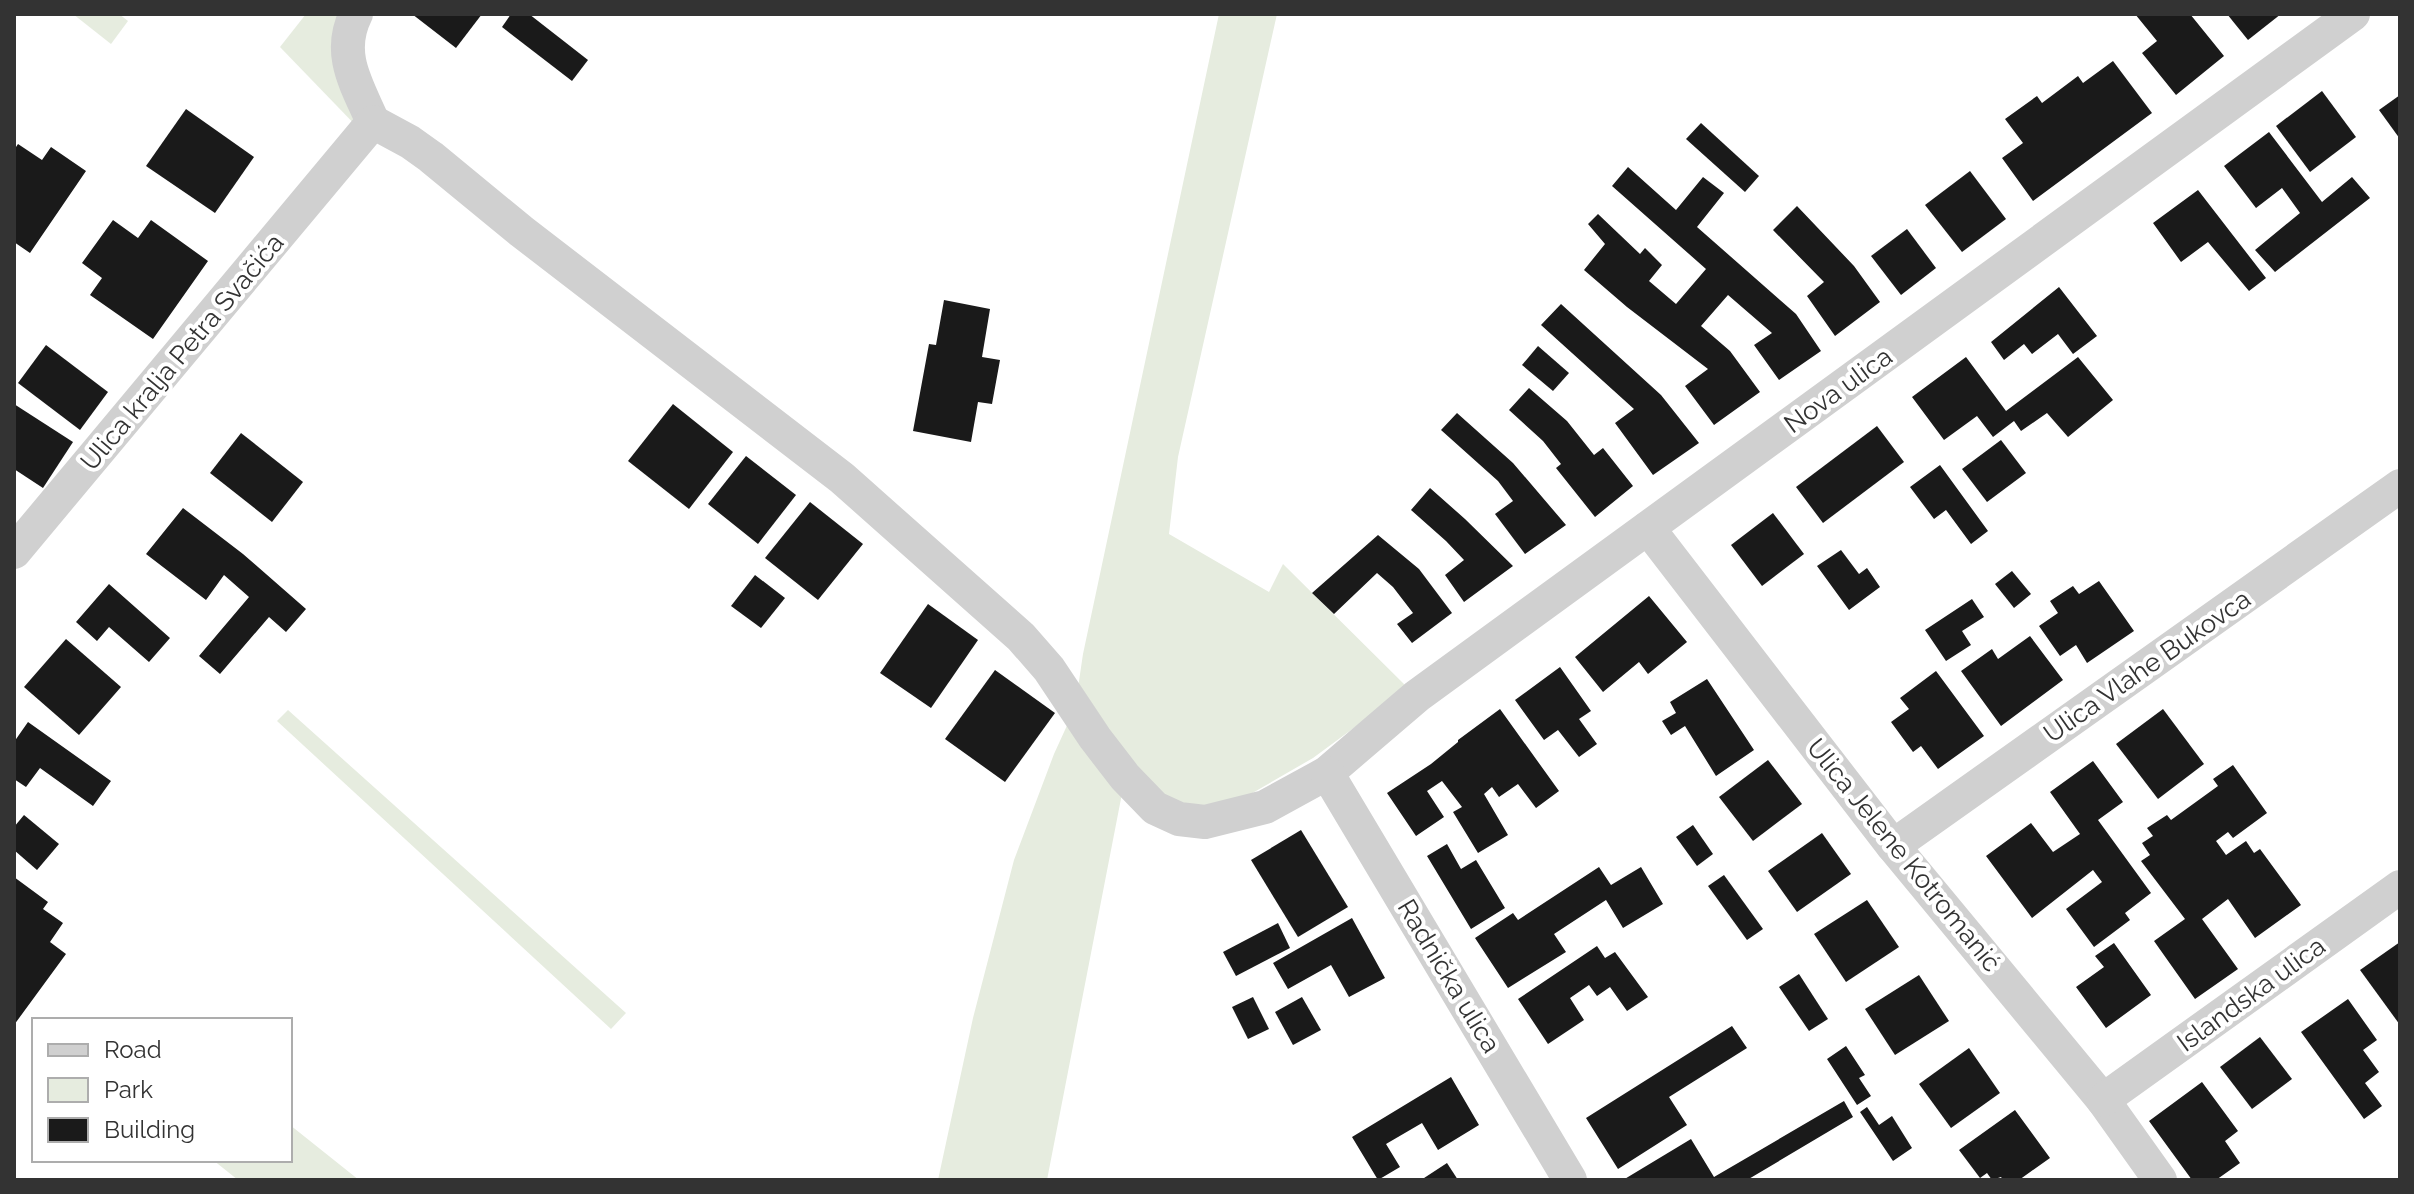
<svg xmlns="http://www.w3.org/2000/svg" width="2414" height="1194" font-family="Raleway,sans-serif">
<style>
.green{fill:#e6ecdf}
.building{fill:#1a1a1a}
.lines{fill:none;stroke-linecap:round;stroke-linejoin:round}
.street{stroke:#d0d0d0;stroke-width:34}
.labels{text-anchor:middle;stroke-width:8;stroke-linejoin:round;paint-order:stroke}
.street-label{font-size:26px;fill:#333;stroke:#fff}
</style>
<rect width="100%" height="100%" fill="#fff"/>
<g class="green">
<polygon points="73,14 119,14 128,21 111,44"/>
<polygon points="306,14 356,14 364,134 280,47"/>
<polygon points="1219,14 1277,14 1178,457 1169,534 1269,592 1283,564 1408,688 1313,758 1249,795 1205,805 1177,804 1125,778 1047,1180 938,1180 973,1018 1014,860 1054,754 1075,708 1083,654"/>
<polygon points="288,710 626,1013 611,1029 277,721"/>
<polygon points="290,1125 359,1180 238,1180 213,1160 290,1160"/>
</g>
<g class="building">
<polygon points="412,14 482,14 456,48"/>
<polygon points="511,14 529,14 588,60 572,81 502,27"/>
<polygon points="2135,14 2190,14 2224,56 2176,95 2142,53 2157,41"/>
<polygon points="2227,14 2281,14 2248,40"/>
<polygon points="2113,61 2152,113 2033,201 2002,158 2023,143 2005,119 2037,96 2042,103 2078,76 2083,83"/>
<polygon points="2322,91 2356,137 2310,172 2276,126"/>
<polygon points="2400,95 2400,139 2379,110"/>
<polygon points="186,109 254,157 215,213 146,166"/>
<polygon points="1701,123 1759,176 1745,192 1686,139"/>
<polygon points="2269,132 2322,202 2352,177 2370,198 2275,272 2255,250 2300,213 2282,188 2256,208 2224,166"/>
<polygon points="18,144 42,160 51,147 86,171 30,253 14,242 14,150"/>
<polygon points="1628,167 1676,210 1703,177 1724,193 1697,227 1796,314 1821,351 1779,380 1754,345 1772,333 1728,295 1701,326 1730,351 1760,392 1714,425 1685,386 1708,369 1627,307 1584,270 1605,244 1588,224 1598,214 1640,254 1645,248 1662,265 1649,281 1676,304 1706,269 1612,186"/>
<polygon points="1970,171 2006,219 1962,252 1925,205"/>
<polygon points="2198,190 2266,278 2249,291 2208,242 2181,262 2153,223"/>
<polygon points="1797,206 1854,266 1880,302 1835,336 1807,296 1824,282 1773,230"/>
<polygon points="113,220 138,238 151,220 208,261 153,339 90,295 102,278 82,263"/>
<polygon points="1907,229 1936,268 1901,295 1871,256"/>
<polygon points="2059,287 2097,336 2073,354 2058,334 2032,354 2024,344 2004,360 1991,342"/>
<polygon points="944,300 990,309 982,357 1000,360 992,404 978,402 971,442 913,431 929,344 936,345"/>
<polygon points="1561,304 1661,395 1699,443 1653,475 1615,423 1634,409 1541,325"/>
<polygon points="46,345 108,392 80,430 18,383"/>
<polygon points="1538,346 1569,373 1553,391 1522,365"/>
<polygon points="1966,357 2006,411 2078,357 2113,400 2068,437 2047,413 2021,431 2014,421 1993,437 1977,416 1944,440 1912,397"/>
<polygon points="1529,388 1567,421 1594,455 1603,448 1633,486 1595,517 1556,468 1561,464 1543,441 1509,410"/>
<polygon points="14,404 73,442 43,488 14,469"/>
<polygon points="673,404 733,452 689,509 628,461"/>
<polygon points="1457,413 1513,463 1566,525 1525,554 1495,514 1513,501 1498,481 1441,430"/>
<polygon points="1877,426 1904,462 1823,523 1796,487"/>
<polygon points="241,433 303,482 272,522 210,473"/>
<polygon points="2001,440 2026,473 1987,502 1962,469"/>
<polygon points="746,456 796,495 758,544 708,504"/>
<polygon points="1940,465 1988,531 1971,544 1946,510 1934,519 1910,487"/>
<polygon points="1430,488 1465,519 1513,566 1464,602 1445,575 1464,560 1446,541 1411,510"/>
<polygon points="810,502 863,544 818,600 765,558"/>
<polygon points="183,508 243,554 306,609 286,632 269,617 220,674 199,656 249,597 224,575 206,600 146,554"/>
<polygon points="1773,513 1804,554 1762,586 1731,545"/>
<polygon points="1378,535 1419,569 1452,613 1412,643 1397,624 1413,613 1393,587 1377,573 1334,614 1312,593"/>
<polygon points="1841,550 1859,574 1867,568 1880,587 1849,610 1817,566"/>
<polygon points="2012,571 2031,594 2014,608 1995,584"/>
<polygon points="755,575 785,598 761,628 731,606"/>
<polygon points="2099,581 2134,631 2087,663 2076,645 2060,656 2039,626 2058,613 2050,601 2073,586 2079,594"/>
<polygon points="109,584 170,638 149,662 109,627 97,641 76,622"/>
<polygon points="1649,596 1687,642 1648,674 1639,662 1603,692 1575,657"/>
<polygon points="1972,599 1984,617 1962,631 1971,645 1946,661 1925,630"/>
<polygon points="928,604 978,640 931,708 880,673"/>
<polygon points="2030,636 2063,680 2001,726 1961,671 1992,649 1998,659"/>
<polygon points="66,639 121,687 79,735 24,687"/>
<polygon points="1560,667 1591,711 1579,719 1597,744 1579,757 1558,730 1544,740 1515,700"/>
<polygon points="995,670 1055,713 1005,782 945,739"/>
<polygon points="1936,671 1984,736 1938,769 1921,746 1913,752 1891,722 1909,709 1900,698"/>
<polygon points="1707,679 1754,750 1716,776 1685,726 1671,735 1662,721 1676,713 1670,702"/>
<polygon points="1500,709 1559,791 1536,808 1518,784 1499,797 1492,787 1484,794 1508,835 1478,853 1453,812 1462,807 1442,781 1427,791 1444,817 1416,836 1387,793 1431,764 1458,742 1458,740"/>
<polygon points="2163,709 2204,764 2158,799 2116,744"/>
<polygon points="28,722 111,781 93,806 40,768 26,787 14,779 14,742"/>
<polygon points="1768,760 1802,804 1753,841 1719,797"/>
<polygon points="2093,761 2123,802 2098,820 2151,893 2125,913 2130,920 2094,947 2066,909 2102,882 2093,870 2032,918 1986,856 2031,823 2053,852 2080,834 2050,792"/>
<polygon points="2233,765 2267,813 2233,838 2228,832 2216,841 2226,855 2246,841 2254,853 2260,849 2301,905 2255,938 2228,899 2202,919 2238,969 2195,999 2154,941 2185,919 2141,861 2150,855 2142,843 2153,836 2147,828 2167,815 2171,820 2218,786 2213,779"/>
<polygon points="24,815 59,844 37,870 14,850 14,827"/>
<polygon points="1693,825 1713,854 1697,866 1676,837"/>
<polygon points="1301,830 1348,907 1298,937 1251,860"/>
<polygon points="1822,833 1851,874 1797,912 1768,871"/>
<polygon points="1447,844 1461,869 1476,860 1505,908 1471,929 1427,856"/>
<polygon points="1599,867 1611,885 1641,867 1663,904 1623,928 1606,900 1554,934 1566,952 1508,988 1475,938 1513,913 1518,920"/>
<polygon points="1724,875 1763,929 1747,940 1708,886"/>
<polygon points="14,877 48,902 43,909 63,923 50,942 66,954 14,1025"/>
<polygon points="1867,900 1899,947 1846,982 1814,934"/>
<polygon points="1352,918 1385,978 1349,997 1331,965 1288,989 1273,963"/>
<polygon points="1278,923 1290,948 1236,976 1223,952"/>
<polygon points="2400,942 2400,1025 2360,970"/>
<polygon points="2114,943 2151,995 2106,1028 2076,987 2104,967 2095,956"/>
<polygon points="1597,946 1605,958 1615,952 1648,997 1627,1011 1610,987 1597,996 1589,985 1570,998 1584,1020 1548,1044 1518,999"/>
<polygon points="1799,974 1828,1019 1809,1031 1779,987"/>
<polygon points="1919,975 1949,1021 1895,1055 1865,1009"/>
<polygon points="1253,997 1269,1029 1248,1039 1232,1007"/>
<polygon points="1302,997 1321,1030 1293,1045 1275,1012"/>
<polygon points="2348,999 2377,1040 2363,1050 2379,1072 2365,1083 2382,1106 2364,1119 2301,1032"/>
<polygon points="1732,1026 1747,1048 1669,1097 1687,1125 1618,1169 1586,1118"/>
<polygon points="2260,1037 2292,1079 2252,1109 2220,1067"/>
<polygon points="1846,1046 1865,1075 1859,1078 1871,1096 1857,1105 1827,1059"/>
<polygon points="1969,1048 2000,1093 1951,1128 1919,1084"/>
<polygon points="1451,1077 1479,1125 1438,1150 1422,1123 1386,1144 1400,1167 1378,1180 1352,1137"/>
<polygon points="2202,1082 2238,1131 2225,1141 2240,1163 2216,1180 2192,1180 2149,1121"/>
<polygon points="1844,1101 1853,1117 1747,1180 1623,1180 1691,1139 1714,1177"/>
<polygon points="1867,1107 1879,1125 1892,1116 1912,1148 1893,1161 1860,1112"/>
<polygon points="2015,1110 2050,1158 2019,1180 2003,1180 2001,1177 1992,1180 1987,1173 1980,1178 1959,1150"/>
<polygon points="1447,1163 1458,1180 1421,1180"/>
</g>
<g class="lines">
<g class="street">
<path d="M356,14C336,54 357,85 373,122"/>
<polyline points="1648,528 1893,846 2103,1100 2160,1180"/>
<polyline points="14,552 373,122 410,142 431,157 521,231 842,478 1021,637 1049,669 1095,738 1125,777 1155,808 1179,819 1205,822 1265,807 1327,773 1417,696 2353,14"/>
<polyline points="1327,773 1570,1180"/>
<polyline points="1893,846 2400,486"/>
<polyline points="2103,1100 2400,887"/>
</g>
</g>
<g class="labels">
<g class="street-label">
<text transform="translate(182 352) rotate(-50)" y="9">Ulica kralja Petra Svačića</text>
<text transform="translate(1838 390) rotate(-36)" y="9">Nova ulica</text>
<text transform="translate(2147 666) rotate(-35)" y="9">Ulica Vlahe Bukovca</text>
<text transform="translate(1904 855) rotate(51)" y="9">Ulica Jelene Kotromanić</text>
<text transform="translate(1449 976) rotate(59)" y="9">Radnička ulica</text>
<text transform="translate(2251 994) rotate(-36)" y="9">Islandska ulica</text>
</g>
</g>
<rect width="2414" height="1194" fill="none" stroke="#333333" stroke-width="32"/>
<rect x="32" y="1018" width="260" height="144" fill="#ffffff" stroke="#adadad" stroke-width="2"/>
<rect x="48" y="1044" width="40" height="12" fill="#d0d0d0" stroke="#adadad" stroke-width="2"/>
<text x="104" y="1058" font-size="24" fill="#333333">Road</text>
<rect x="48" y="1078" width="40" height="24" fill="#e6ecdf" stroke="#adadad" stroke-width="2"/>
<text x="104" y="1098" font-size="24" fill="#333333">Park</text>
<rect x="48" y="1118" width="40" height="24" fill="#1a1a1a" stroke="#adadad" stroke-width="2"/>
<text x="104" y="1138" font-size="24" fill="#333333">Building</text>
</svg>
